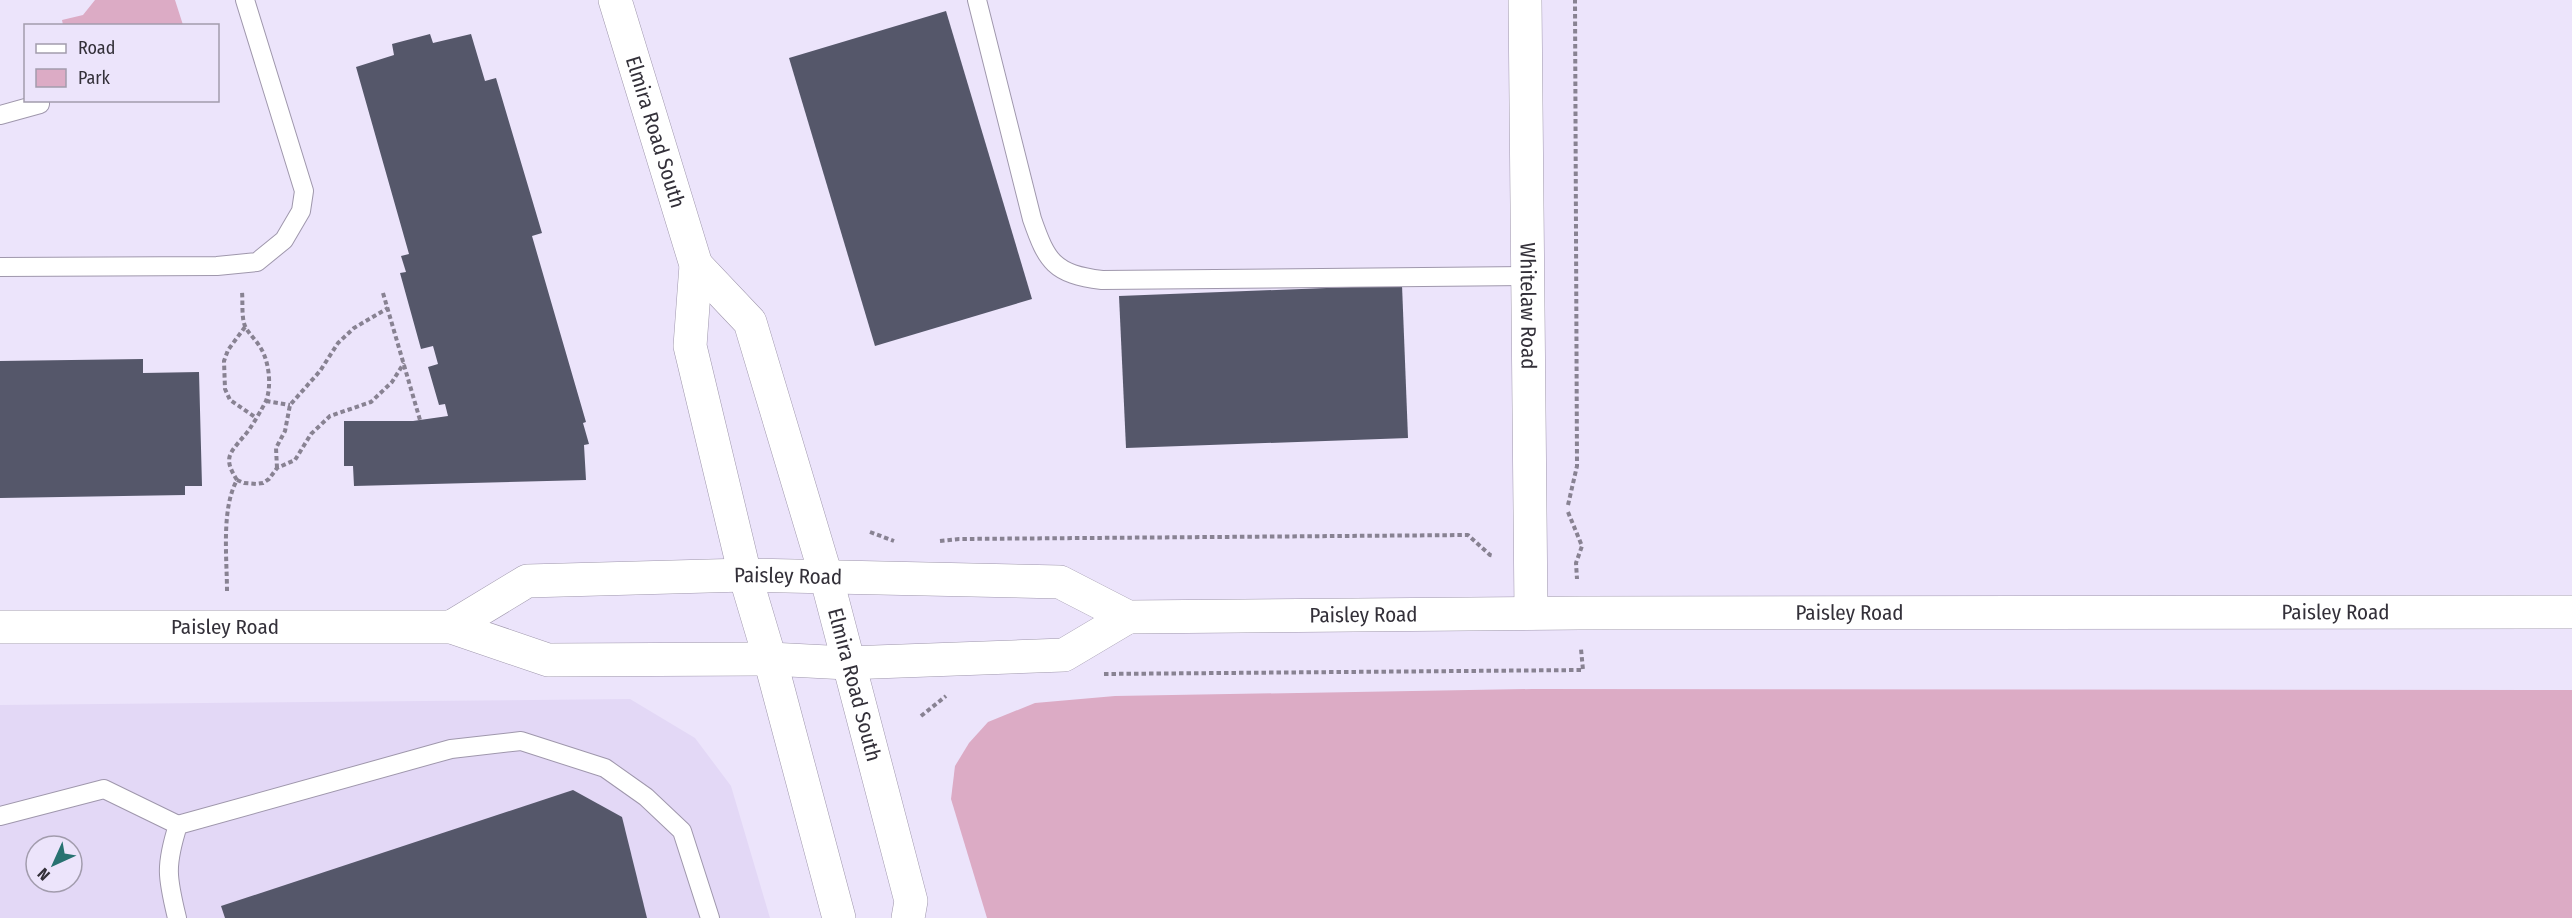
<svg xmlns="http://www.w3.org/2000/svg" width="2572" height="918" font-family="'Fira Sans Condensed',sans-serif">
<style>
.built{fill:#e3d8f6;fill-rule:evenodd}
.green{fill:#dcabc5}
.building{fill:#55576a}
.lines{fill:none;stroke-linecap:round;stroke-linejoin:round}
.lane-casing{stroke:#9f97ac;stroke-width:20}
.secondary-casing{stroke:#9f97ac;stroke-width:34}
.path{stroke:#888292;stroke-width:4;stroke-dasharray:4.5 3;stroke-linecap:butt}
.lane{stroke:#fff;stroke-width:18}
.secondary{stroke:#fff;stroke-width:33}
.labels{text-anchor:middle;stroke-width:6;stroke-linejoin:round;paint-order:stroke}
.street-label{font-size:21px;fill:#333039;stroke:#ece4fb}
</style>
<rect width="100%" height="100%" fill="#ece4fb"/>
<path class="built" d="M630,699L695,738L731,786L770,918H0V705ZM36,846H72V882H36Z"/>
<g class="green">
<polygon points="95,0 175,0 183,25 63,25 62,20 83,15"/>
<polygon points="1532,689 2572,690 2572,918 987,918 951,799 955,766 969,743 988,722 1035,703 1115,696"/>
</g>
<g class="building">
<polygon points="946,11 1032,299 875,346 789,58"/>
<polygon points="430,34 433,43 471,34 485,81 496,78 542,233 532,236 586,422 583,423 589,444 584,445 586,480 354,486 353,466 344,466 344,421 413,421 448,416 445,404 439,405 428,367 438,364 433,346 421,349 400,273 406,272 401,256 409,254 356,67 394,55 392,44"/>
<polygon points="1402,285 1408,438 1126,448 1119,296"/>
<polygon points="143,359 143,373 199,372 202,486 185,486 185,495 0,498 0,361"/>
<polygon points="573,790 622,817 647,918 225,918 221,906"/>
</g>
<g class="lines">
<defs>
<g id="lane">
<path d="M977,0L1032,219C1047,262 1054,274 1102,280L1527,276"/>
<polyline points="0,115 40,104"/>
<polyline points="0,267 217,266 257,262 284,240 301,211 304,191 245,0"/>
<polyline points="0,816 104,789 178,825"/>
<path d="M177,918C167,877 165,866 178,825L451,749L521,741L605,768L646,797L682,831L710,918"/>
</g>
<g id="secondary">
<path id="s1" d="M615,0L696,265L690,346L745,575L770,659L839,918"/>
<path id="s2" d="M1525,0L1531,613"/>
<path id="s3" d="M696,265L750,322L826,576L911,901L908,918"/>
<path id="s4" d="M0,627H451L548,660L770,659L847,663L1064,655L1128,617"/>
<path id="s5" d="M451,627L527,581L745,575L1060,582L1128,617L1580,613L2572,612"/>
</g>
</defs>
<use href="#lane" class="lane-casing"/>
<use href="#secondary" class="secondary-casing"/>
<g class="path">
<polyline points="383,293 420,420"/>
<polyline points="245,327 228,350 224,361 225,389 230,400 255,417"/>
<polyline points="266,401 290,405"/>
<polyline points="277,468 276,448 285,431 290,405 320,371 338,343 354,328 388,308"/>
<polyline points="237,480 244,483 256,484 263,483 269,479 277,468 295,460 311,434 330,416 371,402 392,382 404,363"/>
<polyline points="1568,505 1577,466 1575,0"/>
<polyline points="1568,512 1582,546 1576,563 1577,579"/>
<polyline points="870,532 894,541"/>
<polyline points="940,541 959,539 1468,535 1490,555 1494,556"/>
<path d="M227,591C227,558 221,509 237,480C223,458 229,454 244,436C250,430 262,409 266,401C272,386 269,360 260,347C256,340 250,335 246,328C241,320 243,302 242,292"/>
<polyline points="1104,674 1583,670 1581,649"/>
<polyline points="921,716 946,696"/>
</g>
<use href="#lane" class="lane"/>
<use href="#secondary" class="secondary"/>
</g>
<g class="labels">
<g class="street-label">
<text dy="7" stroke="none"><textPath href="#s1" startOffset="138">Elmira Road South</textPath></text>
<text dy="7" stroke="none"><textPath href="#s2" startOffset="306">Whitelaw Road</textPath></text>
<text dy="7" stroke="none"><textPath href="#s5" startOffset="350">Paisley Road</textPath></text>
<text dy="7" stroke="none"><textPath href="#s5" startOffset="1906">Paisley Road</textPath></text>
<text dy="7" stroke="none"><textPath href="#s5" startOffset="1420">Paisley Road</textPath></text>
<text dy="7" stroke="none"><textPath href="#s5" startOffset="934">Paisley Road</textPath></text>
<text dy="7" stroke="none"><textPath href="#s4" startOffset="225">Paisley Road</textPath></text>
<text dy="7" stroke="none"><textPath href="#s3" startOffset="456">Elmira Road South</textPath></text>
</g>
</g>
<rect x="24" y="24" width="195" height="78" fill="#ece4fb" stroke="#a29cad" stroke-width="1.5"/>
<rect x="36" y="44" width="30" height="9" fill="#ffffff" stroke="#a29cad" stroke-width="1.5"/>
<text x="78" y="54" font-size="18" fill="#333039">Road</text>
<rect x="36" y="69" width="30" height="18" fill="#dcabc5" stroke="#a29cad" stroke-width="1.5"/>
<text x="78" y="84" font-size="18" fill="#333039">Park</text>
<g transform="translate(54 864) rotate(225)"><circle r="28" fill="#ece4fb" stroke="#a29cad" stroke-width="1.5"/>
<path d="M0-4.5L10 22L0 15L-10 22Z" fill="#287271"/>
<text y="-9" font-size="16" font-weight="bold" text-anchor="middle" fill="#333039">N</text>
</g>
</svg>
